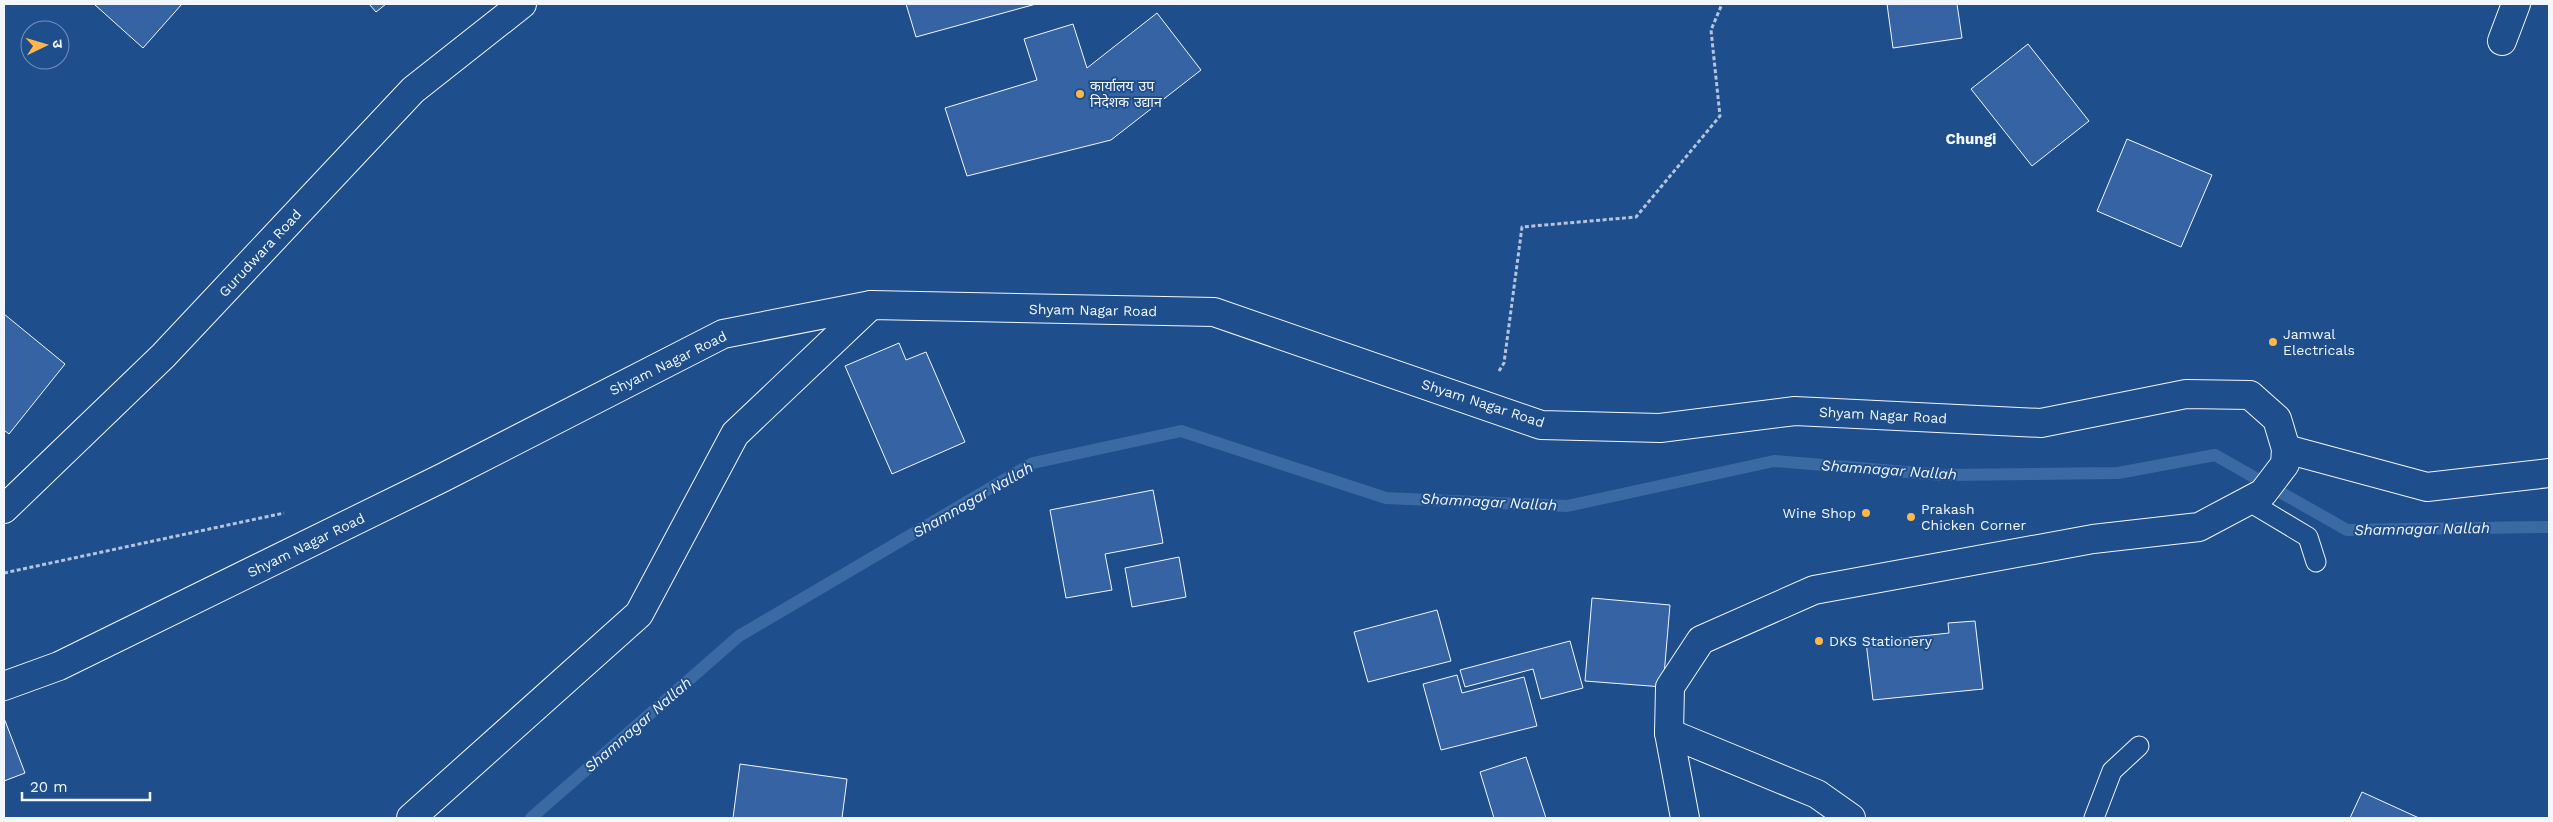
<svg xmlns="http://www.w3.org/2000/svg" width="2553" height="822" font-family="'Work Sans','Noto Sans Devanagari',sans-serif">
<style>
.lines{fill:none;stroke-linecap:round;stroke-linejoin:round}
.stream{stroke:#3b69a3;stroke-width:12}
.building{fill:#3563a3;stroke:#f2f6ff}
.service-casing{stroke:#f2f6ff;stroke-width:21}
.minor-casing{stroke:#f2f6ff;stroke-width:30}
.tertiary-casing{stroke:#f2f6ff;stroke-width:30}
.path{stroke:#b3c4dc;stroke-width:3;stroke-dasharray:4 2.5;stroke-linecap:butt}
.service{stroke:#1f4e8c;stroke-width:19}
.minor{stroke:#1f4e8c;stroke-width:28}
.tertiary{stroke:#1f4e8c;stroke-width:28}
.poi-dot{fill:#ffb74d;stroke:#1f4e8c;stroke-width:2}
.labels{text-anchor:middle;stroke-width:4;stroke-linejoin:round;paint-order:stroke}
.poi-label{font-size:14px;fill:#f2f6ff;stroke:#1f4e8c;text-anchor:start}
.street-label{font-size:14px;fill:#f2f6ff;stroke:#1f4e8c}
.neighbourhood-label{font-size:15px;font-weight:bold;fill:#f2f6ff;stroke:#1f4e8c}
.water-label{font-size:15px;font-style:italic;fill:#f2f6ff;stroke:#1f4e8c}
</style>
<rect width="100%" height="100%" fill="#1f4e8c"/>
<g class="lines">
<polyline class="stream" points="531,818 739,636 1033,463 1181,431 1386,498 1567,506 1774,461 1943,475 2118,473 2215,455 2347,530 2549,527"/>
</g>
<g class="building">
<polygon points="94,4 182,4 143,48"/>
<polygon points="369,4 386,4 376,12"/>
<polygon points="906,4 1036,4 916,37"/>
<polygon points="1887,4 1957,4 1962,38 1893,48"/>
<polygon points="1157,13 1201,70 1111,140 967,176 945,108 1037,80 1024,39 1073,24 1087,68"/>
<polygon points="2028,44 2089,121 2032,166 1971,89"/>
<polygon points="2127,139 2212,175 2181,247 2097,211"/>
<polygon points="4,314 65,364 9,434 4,430"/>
<polygon points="899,343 906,360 926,352 965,442 892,474 845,366"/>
<polygon points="1153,490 1163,543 1105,554 1112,590 1066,598 1050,510"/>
<polygon points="1179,557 1186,597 1132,607 1125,568"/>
<polygon points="1592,598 1670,605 1663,687 1585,681"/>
<polygon points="1437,610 1451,661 1368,682 1354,632"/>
<polygon points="1975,621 1983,689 1873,700 1866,642 1949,633 1948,623"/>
<polygon points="1570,641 1583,688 1541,699 1533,669 1465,687 1460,670"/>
<polygon points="1457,675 1462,693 1524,677 1537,726 1441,750 1423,684"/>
<polygon points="4,718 25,773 4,781"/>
<polygon points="1526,757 1546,818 1494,818 1480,772"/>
<polygon points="740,764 847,779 842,818 733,818"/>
<polygon points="2362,792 2419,818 2350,818"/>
</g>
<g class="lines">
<defs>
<g id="service">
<polyline points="2248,501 2308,537 2316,562"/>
<polyline points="2094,818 2112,771 2139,746"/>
</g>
<g id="minor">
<polyline points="2502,41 2516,4"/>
<polyline points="2286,449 2427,487 2549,473"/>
<polyline points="4,509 163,356 413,90 522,4"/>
<polyline points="1669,733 1817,794 1851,818"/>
<polyline points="411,818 639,614 735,434 871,305"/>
</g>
<polyline id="tertiary" points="4,686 59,666 442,478 723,334 871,305 1214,312 1541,425 1660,428 1795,411 2041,423 2186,394 2250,395 2277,419 2286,449 2285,464 2263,493 2199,527 2093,539 1814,590 1701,640 1670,687 1669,733 1685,818"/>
</defs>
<use href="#service" class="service-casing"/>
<use href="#minor" class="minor-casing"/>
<use href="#tertiary" class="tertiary-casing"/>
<g class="path">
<polyline points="1499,371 1504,363 1522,227 1636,217 1720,116 1711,30 1722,4"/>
<polyline points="4,573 284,513"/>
</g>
<use href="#service" class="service"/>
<use href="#minor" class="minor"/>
<use href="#tertiary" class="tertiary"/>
</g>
<g class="poi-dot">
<circle cx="1080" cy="94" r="5"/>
<circle cx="2273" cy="342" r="5"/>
<circle cx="1866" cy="513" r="5"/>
<circle cx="1911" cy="517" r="5"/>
<circle cx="1819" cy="641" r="5"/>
</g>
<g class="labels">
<g class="poi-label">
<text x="1090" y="91">कार्यालय उप<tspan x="1090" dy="16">निदेशक उद्यान</tspan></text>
<text x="2283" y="339">Jamwal<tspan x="2283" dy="16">Electricals</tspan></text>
<text x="1921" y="514">Prakash<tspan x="1921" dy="16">Chicken Corner</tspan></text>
<text x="1856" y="518" text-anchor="end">Wine Shop</text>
<text x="1829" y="646">DKS Stationery</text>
</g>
<g class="street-label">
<text transform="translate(260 253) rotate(-47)" y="5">Gurudwara Road</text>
<text transform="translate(1093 310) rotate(1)" y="5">Shyam Nagar Road</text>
<text transform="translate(668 363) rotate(-26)" y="5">Shyam Nagar Road</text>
<text transform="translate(1483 403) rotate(18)" y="5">Shyam Nagar Road</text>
<text transform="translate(1883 415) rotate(3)" y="5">Shyam Nagar Road</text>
<text transform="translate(306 545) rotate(-26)" y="5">Shyam Nagar Road</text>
</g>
<g class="neighbourhood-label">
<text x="1971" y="144">Chungi</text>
</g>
<g class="water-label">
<text transform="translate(1889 470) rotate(4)" y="5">Shamnagar Nallah</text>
<text transform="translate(973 500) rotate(-30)" y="5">Shamnagar Nallah</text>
<text transform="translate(1489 502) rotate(3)" y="5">Shamnagar Nallah</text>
<text transform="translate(2422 529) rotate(-1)" y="5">Shamnagar Nallah</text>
<text transform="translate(638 725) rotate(-41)" y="5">Shamnagar Nallah</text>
</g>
</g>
<rect width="2553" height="822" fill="none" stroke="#f2f6ff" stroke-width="10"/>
<g transform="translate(45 45) rotate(85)"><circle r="24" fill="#1f4e8c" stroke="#7391ba"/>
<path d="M0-4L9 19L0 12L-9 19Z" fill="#ffb74d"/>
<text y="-8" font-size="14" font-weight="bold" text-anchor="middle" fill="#f2f6ff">उ</text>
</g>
<path d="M22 792v8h128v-8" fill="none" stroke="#f2f6ff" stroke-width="2.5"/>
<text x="30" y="792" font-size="15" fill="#f2f6ff" stroke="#1f4e8c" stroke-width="4" paint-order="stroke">20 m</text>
</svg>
